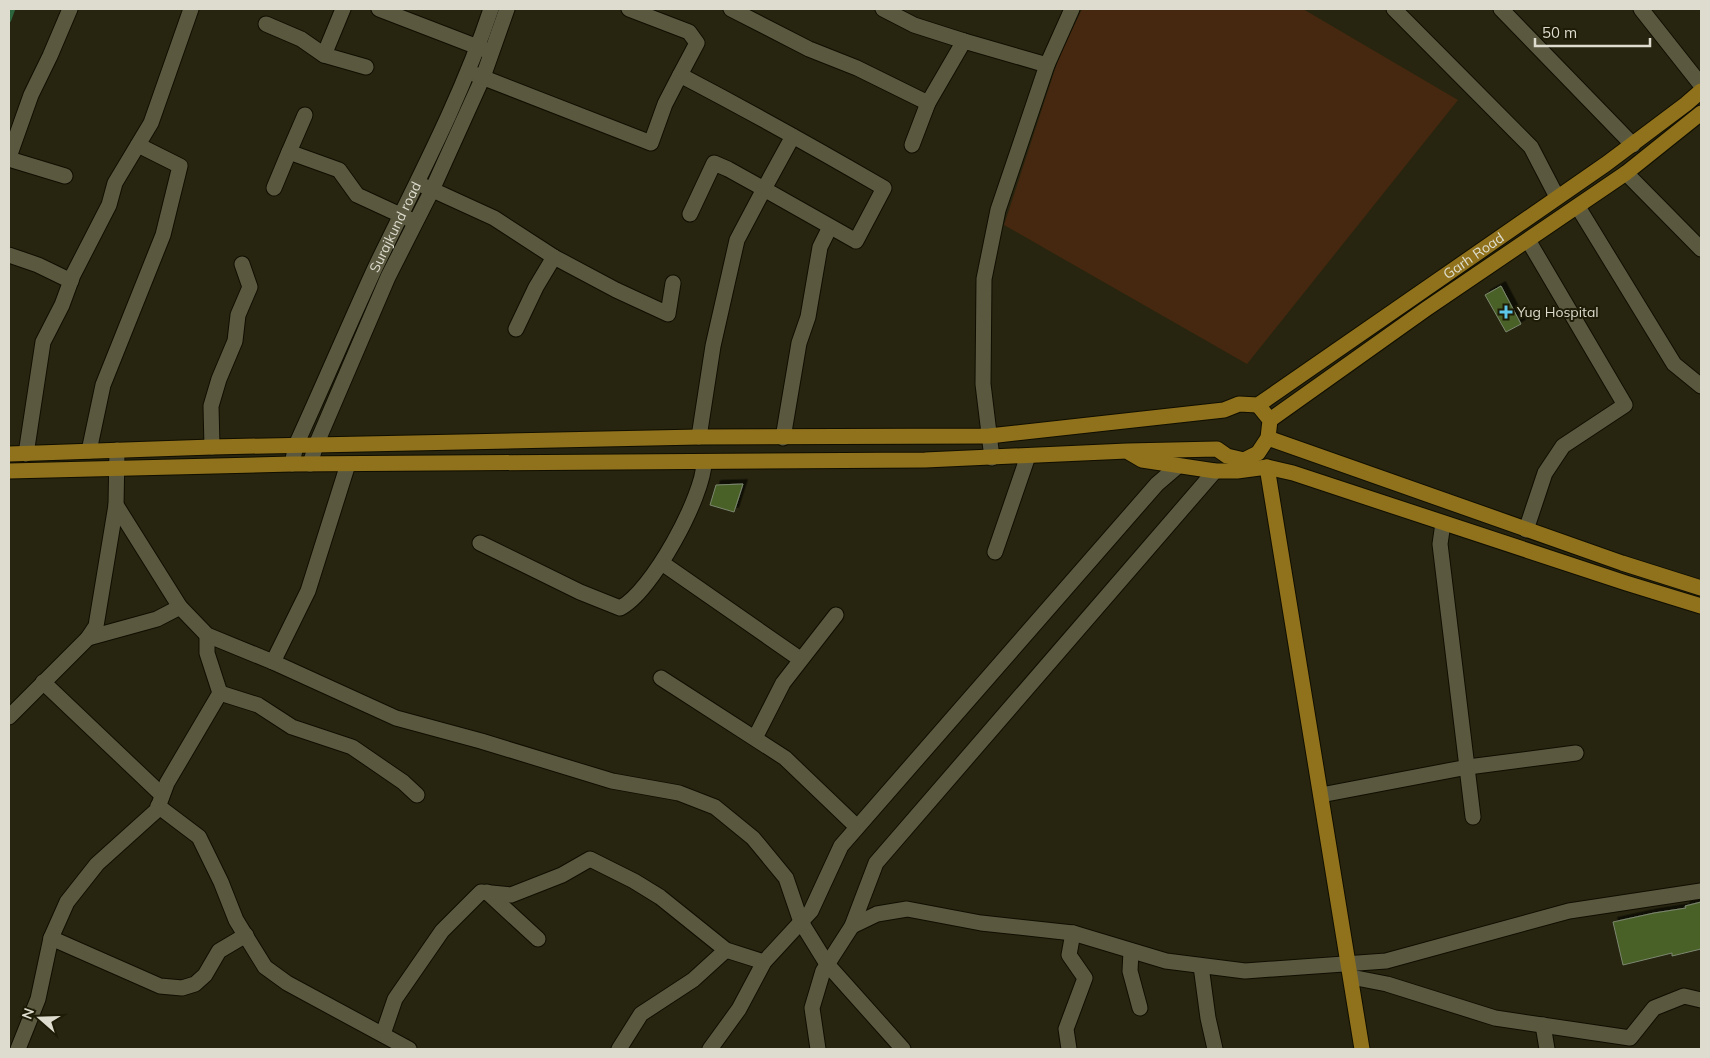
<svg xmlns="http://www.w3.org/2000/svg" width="1710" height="1058" font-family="Mulish,sans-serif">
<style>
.green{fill:#45280f}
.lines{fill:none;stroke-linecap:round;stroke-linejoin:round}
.stream{stroke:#2d663e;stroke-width:4.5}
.building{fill:#496127;stroke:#7c8770;filter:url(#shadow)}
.minor-casing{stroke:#100e00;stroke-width:17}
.major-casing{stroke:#100e00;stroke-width:17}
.minor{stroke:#5a5940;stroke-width:15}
.major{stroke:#90721d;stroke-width:15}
.poi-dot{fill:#5cc7e8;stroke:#1e1c06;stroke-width:2}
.labels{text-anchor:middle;stroke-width:4;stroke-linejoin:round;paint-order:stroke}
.street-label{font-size:14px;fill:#dddcce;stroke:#1e1c06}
.poi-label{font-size:14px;fill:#dddcce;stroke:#1e1c06;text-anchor:start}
</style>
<defs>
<filter id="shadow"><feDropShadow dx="4.5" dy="-4.5" stdDeviation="0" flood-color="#0009"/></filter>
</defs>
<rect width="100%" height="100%" fill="#27250f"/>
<polygon class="green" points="1082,9 1303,9 1458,100 1247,364 1004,225 1059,57"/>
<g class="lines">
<polyline class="stream" points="9,20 13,9"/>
</g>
<g class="building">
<polygon points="1501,286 1521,324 1506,332 1485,295"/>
<polygon points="743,484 734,512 710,505 716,485"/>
<polygon points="1701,902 1701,949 1672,956 1672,953 1623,965 1613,922 1654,913 1686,908 1685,906"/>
</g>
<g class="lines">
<defs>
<g id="minor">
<polyline points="343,9 324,55 366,67"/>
<polyline points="379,9 488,51"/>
<path d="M629,9L689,32L697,43L680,75C749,111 817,149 884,188L856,241L764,189L793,136"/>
<polyline points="731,9 809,49 857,68 928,103 964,41"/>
<polyline points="883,9 914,25 964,41 1047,65"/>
<polyline points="1394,9 1531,147 1557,197"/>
<polyline points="1501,9 1633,145"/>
<polyline points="1641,9 1701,85"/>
<polyline points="266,24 301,39 324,55"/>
<polyline points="474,74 651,143 665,104 680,75"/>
<polyline points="912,145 928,103"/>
<polyline points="289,152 305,115"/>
<polyline points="9,157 31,95 50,56 70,9"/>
<polyline points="9,159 65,176"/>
<polyline points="1626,173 1701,249"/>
<polyline points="424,186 494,218 554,257 616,290 668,314 673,283"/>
<polyline points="274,188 289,152 339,170 357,195 409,219"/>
<polyline points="1578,207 1674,364 1701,386"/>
<polyline points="690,214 714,163 728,169 764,189 737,240 713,346 699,437"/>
<polyline points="9,255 38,265 71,281"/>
<polyline points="516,329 536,287 554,257"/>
<polyline points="783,438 799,343 808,317 820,247 830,227"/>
<polyline points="212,447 211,406 219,379 235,341 238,315 250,287 242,264"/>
<polyline points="89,451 103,385 163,235 180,166 138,145"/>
<polyline points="26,454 43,342 62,305 73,275 109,205 115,183 151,123 191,9"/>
<polyline points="992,458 983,384 984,279 998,210 1047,65 1072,9"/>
<path id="s1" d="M292,464L296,445C323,386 348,327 375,268C416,183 461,99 491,9"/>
<polyline points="310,464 316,445 388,277 432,190 483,77 507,9"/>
<polyline points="116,505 180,607 207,635 273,662 396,718 481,741 612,781 679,793 715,807 753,838 786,878 801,922 827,964 903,1049"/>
<polyline points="1443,523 1440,544 1473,817"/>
<polyline points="1526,530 1545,473 1563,446 1625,405 1528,240"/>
<path d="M480,543L580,592L620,608C651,593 704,496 704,462"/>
<polyline points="995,552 1028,456"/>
<polyline points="662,563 800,659"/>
<polyline points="88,638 157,619 180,607"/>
<polyline points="273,662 308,591 348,464"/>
<polyline points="661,678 785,758 857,827"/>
<polyline points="43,682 162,795"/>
<polyline points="220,693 258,705 292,727 352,747 403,782 417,795"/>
<polyline points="9,717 88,638 96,626 116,505 117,450"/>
<polyline points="755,738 783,683 836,615"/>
<polyline points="1321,795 1468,767 1576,753"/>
<polyline points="158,806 199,837 221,882 236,920 265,967 287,983 409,1049"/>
<polyline points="487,892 538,939"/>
<polyline points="852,926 877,914 907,909 981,923 1073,933 1166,961 1245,971 1386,961 1569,911 1701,891"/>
<polyline points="51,938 160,986 182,988 195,984 205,975 219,951 246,935"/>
<polyline points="1131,951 1130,971 1140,1008"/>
<polyline points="1201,966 1208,1018 1215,1049"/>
<polyline points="1351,977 1387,984 1495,1018 1630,1038 1654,1008 1684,996 1701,1000"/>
<polyline points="1543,1025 1547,1049"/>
<polyline points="383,1034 395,999 442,931 481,892 511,895 562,875 590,859 634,881 660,897 726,950 764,962"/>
<polyline points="18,1049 38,999 51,938 67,902 97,864 157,810 167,783 220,693 207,653 207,635"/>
<polyline points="619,1049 641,1014 693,980 726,950"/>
<polyline points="710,1049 739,1009 764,962 811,911 841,846 1157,484 1178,466"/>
<polyline points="818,1049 812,1008 823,971 852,926 876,863 1215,471"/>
<polyline points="1069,1049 1066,1029 1085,978 1069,955 1073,933"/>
</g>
<g id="major">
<polyline points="1270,420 1426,309 1626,173 1701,113"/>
<polyline points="1268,438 1622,563 1701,588"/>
<polyline points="1130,453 1142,460 1215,471 1237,471 1267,467 1293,473 1626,583 1701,606"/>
<path id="s2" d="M9,454L212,447L699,437L989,436L1224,410L1239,404L1258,405L1606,164L1686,104L1701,91"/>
<polyline points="1267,467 1362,1049"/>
<polyline points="9,471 292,464 925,460 1127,451 1217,449 1227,456 1244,460 1258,453 1268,438 1270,420 1258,405"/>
</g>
</defs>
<use href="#minor" class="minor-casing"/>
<use href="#major" class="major-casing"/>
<use href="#minor" class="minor"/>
<use href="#major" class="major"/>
</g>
<path class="poi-dot" d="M1503.5 304.5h5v5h5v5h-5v5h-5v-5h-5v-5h5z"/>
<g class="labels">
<g class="street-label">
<text dy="5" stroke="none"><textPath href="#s1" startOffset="259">Surajkund road</textPath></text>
<text dy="5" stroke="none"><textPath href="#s2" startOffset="1514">Garh Road</textPath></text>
</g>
<g class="poi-label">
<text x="1517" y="317">Yug Hospital</text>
</g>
</g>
<rect width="1710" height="1058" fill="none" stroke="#dddcce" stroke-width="20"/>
<g transform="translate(40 1018) rotate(290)" stroke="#1e1c06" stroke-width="4" paint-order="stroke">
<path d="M0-4L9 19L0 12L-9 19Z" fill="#dddcce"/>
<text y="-8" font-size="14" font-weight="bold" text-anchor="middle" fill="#dddcce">N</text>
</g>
<path d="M1535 38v8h115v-8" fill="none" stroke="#dddcce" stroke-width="2.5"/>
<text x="1542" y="38" font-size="15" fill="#dddcce" stroke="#1e1c06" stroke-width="4" paint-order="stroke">50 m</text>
</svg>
